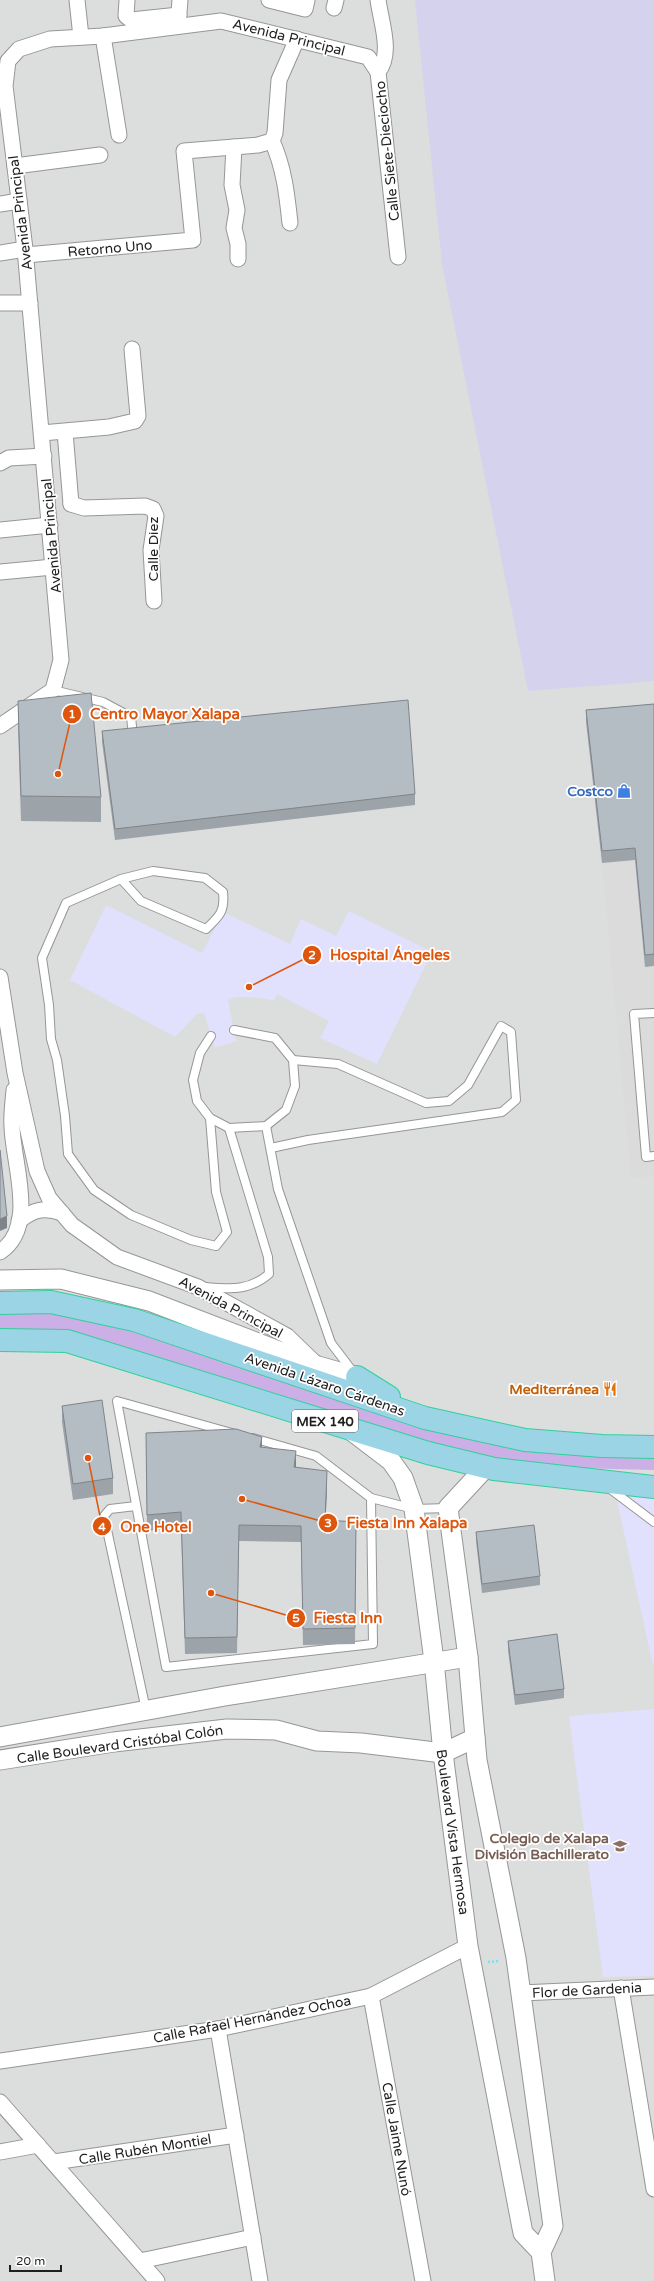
<svg xmlns="http://www.w3.org/2000/svg" width="654" height="2281" font-family="'Varela Round',sans-serif">
<style>
.residential{fill:#dcdddd}
.education{fill:#e1e1fd}
.farmland{fill:#d4d2ed}
.grass{fill:#cbafe6}
.parking{fill:#dbdbdb}
.lines{fill:none;stroke-linecap:round;stroke-linejoin:round}
.service-casing{stroke:#969696;stroke-width:10}
.minor-casing{stroke:#969696;stroke-width:17}
.tertiary-casing{stroke:#969696;stroke-width:21}
.trunk-casing{stroke:#2fd19b;stroke-width:24}
.path{stroke:#74e4f2;stroke-width:2.5;stroke-dasharray:2 2;stroke-linecap:butt}
.service{stroke:#fff;stroke-width:8}
.minor{stroke:#fff;stroke-width:15}
.tertiary{stroke:#fff;stroke-width:19}
.trunk{stroke:#9bd4e5;stroke-width:22}
.wall{fill:#9ca3a9}
.shaded-wall{fill:#7f8489}
.building{fill:#b5bdc4;stroke:#7f8489}
.labels{text-anchor:middle;stroke-width:3.5;stroke-linejoin:round;paint-order:stroke}
.shield{fill:#fff;stroke:#626262;stroke-width:1}
.shield-label{font-size:13px;font-weight:bold;fill:#1f1f1f}
.street-label{font-size:14px;fill:#1f1f1f;stroke:#fff}
.shop-label{font-size:14px;font-weight:bold;fill:#366cbe;stroke:#fff;text-anchor:end}
.food-label{font-size:14px;font-weight:bold;fill:#c56008;stroke:#fff;text-anchor:end}
.education-label{font-size:14px;font-weight:bold;fill:#785e54;stroke:#fff;text-anchor:end}
.leader{fill:none;stroke:#de560d;stroke-width:1.5}
.callout-dot{fill:#de560d;stroke:#fff;stroke-width:1.5}
.mark-label{font-size:12px;text-anchor:middle;font-weight:bold;fill:#fff}
.callout-label{font-size:15px;text-anchor:middle;font-weight:bold;fill:#de560d;stroke:#fff;stroke-width:3.5;stroke-linejoin:round;paint-order:stroke}
</style>
<rect width="100%" height="100%" fill="#e6e9ef"/>
<rect class="residential" x="0" y="0" width="654" height="2281"/>
<g class="education">
<polygon points="106,905 202,953 223,912 290,944 301,919 336,936 349,911 432,952 377,1064 320,1038 329,1021 277,994 274,1000 249,997 235,997 228,1000 236,1041 215,1048 204,1013 197,1014 175,1037 70,980"/>
<polygon points="616,1496 654,1498 654,1665 652,1661"/>
<polygon points="654,1709 654,1976 603,1977 569,1716"/>
</g>
<polygon class="farmland" points="415,0 654,0 654,681 528,691 442,264"/>
<polygon class="grass" points="0,1310 52,1311 184,1345 425,1422 654,1450 654,1470 496,1466 314,1413 0,1336"/>
<polygon class="parking" points="635,860 645,967 654,966 654,1176 631,1178 602,863"/>
<g class="lines">
<defs>
<g id="service">
<polyline points="53,690 103,702 131,717 133,736"/>
<path d="M121,879L141,901L206,929C220,916 225,911 223,892L205,878L153,871L121,879L66,903L42,958L49,1005L51,1039L57,1060L65,1116L68,1154L94,1190L131,1215L191,1240L216,1246L227,1232L216,1192L210,1118"/>
<polyline points="654,1013 634,1014 646,1157 654,1156"/>
<polyline points="211,1036 200,1053 193,1080 197,1101 210,1118 229,1128 266,1126 286,1110 295,1086 293,1060 275,1038 234,1030"/>
<polyline points="266,1126 278,1189 331,1343 353,1372"/>
<polyline points="271,1148 308,1140 502,1112 516,1100 511,1032 501,1026 468,1085 449,1101 426,1103 338,1064 293,1060"/>
<path d="M206,1287C231,1289 249,1291 269,1274L268,1257L229,1128"/>
<polyline points="232,1433 117,1401 166,1667 373,1644 371,1498"/>
<polyline points="253,1438 316,1456 371,1498 414,1509 448,1508"/>
<polyline points="609,1488 654,1522"/>
<polyline points="136,1506 110,1509 104,1516 146,1710"/>
</g>
<g id="minor">
<polyline points="77,0 81,37"/>
<polyline points="127,0 126,16 131,20 179,15"/>
<polyline points="269,0 305,9 307,0"/>
<path d="M378,0C381,22 393,54 378,72L398,257"/>
<polyline points="334,8 336,0"/>
<polyline points="178,25 180,0"/>
<polyline points="103,36 119,135"/>
<polyline points="234,147 232,185 237,210 234,228 238,244 238,259"/>
<polyline points="15,166 100,155"/>
<polyline points="0,204 19,201"/>
<path d="M290,223C287,195 284,167 272,141L275,133L279,80L297,39"/>
<polyline points="0,253 25,249"/>
<polyline points="26,255 193,240 184,151 258,145 272,141"/>
<polyline points="0,303 30,303"/>
<polyline points="65,432 71,504"/>
<polyline points="42,433 109,427 135,421 138,416 132,349"/>
<polyline points="0,463 9,458 44,456"/>
<polyline points="71,504 84,508 145,506 153,509 156,516 151,550 154,601"/>
<polyline points="0,530 50,525"/>
<polyline points="0,572 53,567"/>
<polyline points="0,726 53,690 61,660 25,249 5,86 8,61 19,49 50,39 103,36 221,21 368,57 378,72"/>
<polyline points="0,977 15,1073 37,1171 49,1198 72,1225 117,1257 198,1287 287,1336 315,1363"/>
<path d="M19,1221C34,1209 45,1207 62,1213"/>
<path d="M0,1252C38,1227 13,1164 12,1127C11,1115 13,1102 14,1090"/>
<polyline points="621,1988 654,2189"/>
<polyline points="521,1993 654,1987"/>
<polyline points="371,1996 423,2281"/>
<polyline points="218,2029 260,2281"/>
<polyline points="0,2061 218,2029 371,1996 468,1946"/>
<polyline points="0,2102 157,2281"/>
<polyline points="0,2152 38,2145"/>
<polyline points="54,2162 236,2135"/>
<polyline points="140,2261 253,2237"/>
</g>
<g id="tertiary">
<polyline points="0,1280 61,1279 149,1301 318,1366 357,1377"/>
<polyline points="353,1432 391,1461 403,1478 414,1509 434,1661 443,1753 468,1946 523,2233 541,2252"/>
<polyline points="486,1467 448,1508 468,1657 477,1760 516,1958 553,2226 541,2252 545,2281"/>
<polyline points="0,1737 225,1696 468,1657"/>
<polyline points="0,1760 114,1742 227,1729 276,1730 317,1741 361,1743 443,1753 475,1738"/>
</g>
<g id="trunk">
<polyline points="0,1303 51,1302 134,1320 425,1418 525,1440 602,1446 654,1447"/>
<polyline points="0,1340 67,1341 428,1453 494,1469 654,1487"/>
<polyline points="357,1377 389,1397"/>
</g>
</defs>
<use href="#service" class="service-casing"/>
<use href="#minor" class="minor-casing"/>
<use href="#tertiary" class="tertiary-casing"/>
<use href="#trunk" class="trunk-casing"/>
<polyline class="path" points="488,1962 499,1961"/>
<use href="#service" class="service"/>
<use href="#minor" class="minor"/>
<use href="#tertiary" class="tertiary"/>
<use href="#trunk" class="trunk"/>
</g>
<g class="wall">
<polygon points="18,701 101,797 101,822 21,821 18,726"/>
<polygon points="654,704 654,966 645,967 635,860 602,863 586,722 586,710"/>
<polygon points="102,731 415,794 415,805 115,840 102,742"/>
<polygon points="62,1406 113,1478 113,1494 73,1500 62,1422"/>
<polygon points="146,1433 262,1447 296,1467 327,1487 325,1520 356,1522 355,1644 303,1645 301,1542 239,1541 237,1653 185,1654 181,1528 147,1531"/>
<polygon points="476,1532 540,1576 540,1585 482,1593 476,1541"/>
<polygon points="508,1641 564,1689 564,1698 515,1705 508,1650"/>
</g>
<g class="shaded-wall">
<polygon points="7,1216 7,1228 0,1231 0,1219"/>
<polygon points="262,1437 262,1453 260,1447"/>
<polygon points="296,1451 296,1467 294,1467"/>
<polygon points="327,1471 327,1487 325,1536 325,1520"/>
</g>
<g class="building">
<polygon points="91,693 101,797 21,796 18,701"/>
<polygon points="408,700 415,794 115,829 102,731"/>
<polygon points="654,704 654,954 645,955 635,848 602,851 586,710"/>
<polygon points="0,1150 7,1216 0,1219"/>
<polygon points="102,1400 113,1478 73,1484 62,1406"/>
<polygon points="236,1429 262,1437 260,1447 296,1451 294,1467 327,1471 325,1520 356,1522 355,1628 303,1629 301,1526 239,1525 237,1637 185,1638 181,1512 147,1515 146,1433"/>
<polygon points="534,1525 540,1576 482,1584 476,1532"/>
<polygon points="557,1634 564,1689 515,1695 508,1641"/>
</g>
<defs>
<symbol id="shop-bare" viewBox="-9 -9 18 18"><path d="M-5-2.5h2.3a2.7 3.5 0 0 1 5.4 0H5L5.5 6h-11ZM-1.5-2.5h3a1.5 2.3 0 0 0-3 0Z" fill="#3f7fe0" stroke="#fff" stroke-width="2.5" paint-order="stroke"/></symbol>
<symbol id="restaurant-bare" viewBox="-9 -9 18 18"><path d="M-5-6h1v4h1v-4h1v4h1v-4h1v5L-1.5 .5V6h-2V.5L-5-1ZM5-6V6H3V1.5H1.5Q1.5-4 5-6Z" fill="#e8710a" stroke="#fff" stroke-width="2.5" paint-order="stroke"/></symbol>
<symbol id="school-bare" viewBox="-9 -9 18 18"><path d="M0-5L7-2L0 1L-7-2ZM-4 1L0 2.5L4 1V4Q0 6-4 4Z" fill="#8d6e63" stroke="#fff" stroke-width="2.5" paint-order="stroke"/></symbol>
</defs>
<g fill-rule="evenodd">
<use href="#shop-bare" x="614" y="781" width="20" height="20"/>
<use href="#restaurant-bare" x="600" y="1379" width="20" height="20"/>
<use href="#school-bare" x="610" y="1836" width="20" height="20"/>
</g>
<g class="labels">
<rect class="shield" x="292" y="1410" width="66" height="22" rx="3"/>
<g class="shield-label">
<text x="325" y="1426">MEX 140</text>
</g>
<g class="street-label">
<text transform="translate(289 37) rotate(14)" y="5">Avenida Principal</text>
<text transform="translate(387 151) rotate(-96)" y="5">Calle Siete-Dieciocho</text>
<text transform="translate(20 213) rotate(-97)" y="5">Avenida Principal</text>
<text transform="translate(110 248) rotate(-5)" y="5">Retorno Uno</text>
<text transform="translate(51 536) rotate(-95)" y="5">Avenida Principal</text>
<text transform="translate(153 549) rotate(-90)" y="5">Calle Diez</text>
<text transform="translate(231 1307) rotate(28)" y="5">Avenida Principal</text>
<text transform="translate(325 1384) rotate(19)" y="5">Avenida Lázaro Cárdenas</text>
<text transform="translate(120 1744) rotate(-8)" y="5">Calle Boulevard Cristóbal Colón</text>
<text transform="translate(453 1832) rotate(82)" y="5">Boulevard Vista Hermosa</text>
<text transform="translate(587 1990) rotate(-3)" y="5">Flor de Gardenia</text>
<text transform="translate(252 2019) rotate(-11)" y="5">Calle Rafael Hernández Ochoa</text>
<text transform="translate(397 2139) rotate(80)" y="5">Calle Jaime Nunó</text>
<text transform="translate(145 2149) rotate(-9)" y="5">Calle Rubén Montiel</text>
</g>
<g class="shop-label">
<text x="613" y="796">Costco</text>
</g>
<g class="food-label">
<text x="599" y="1394">Mediterránea</text>
</g>
<g class="education-label">
<text x="609" y="1843">Colegio de Xalapa<tspan x="609" dy="16">División Bachillerato</tspan></text>
</g>
</g>
<path class="leader" d="M58 774L72 714M249 987L312 955M242 1499L328 1523M88 1458L102 1526M211 1593L296 1618"/>
<g class="callout-dot">
<circle cx="58" cy="774" r="4"/>
<circle cx="249" cy="987" r="4"/>
<circle cx="242" cy="1499" r="4"/>
<circle cx="88" cy="1458" r="4"/>
<circle cx="211" cy="1593" r="4"/>
<circle cx="72" cy="714" r="10"/>
<circle cx="312" cy="955" r="10"/>
<circle cx="328" cy="1523" r="10"/>
<circle cx="102" cy="1526" r="10"/>
<circle cx="296" cy="1618" r="10"/>
</g>
<g class="mark-label">
<text x="72" y="718">1</text>
<text x="312" y="959">2</text>
<text x="328" y="1527">3</text>
<text x="102" y="1531">4</text>
<text x="296" y="1622">5</text>
</g>
<g class="callout-label">
<text x="165" y="719">Centro Mayor Xalapa</text>
<text x="390" y="960">Hospital Ángeles</text>
<text x="407" y="1528">Fiesta Inn Xalapa</text>
<text x="156" y="1532">One Hotel</text>
<text x="348" y="1623">Fiesta Inn</text>
</g>
<path d="M10 2265v6h51v-6" fill="none" stroke="#1f1f1f" stroke-width="2"/>
<text x="16" y="2265" font-size="12" fill="#1f1f1f" stroke="#ffffff" stroke-width="3" paint-order="stroke">20 m</text>
</svg>
